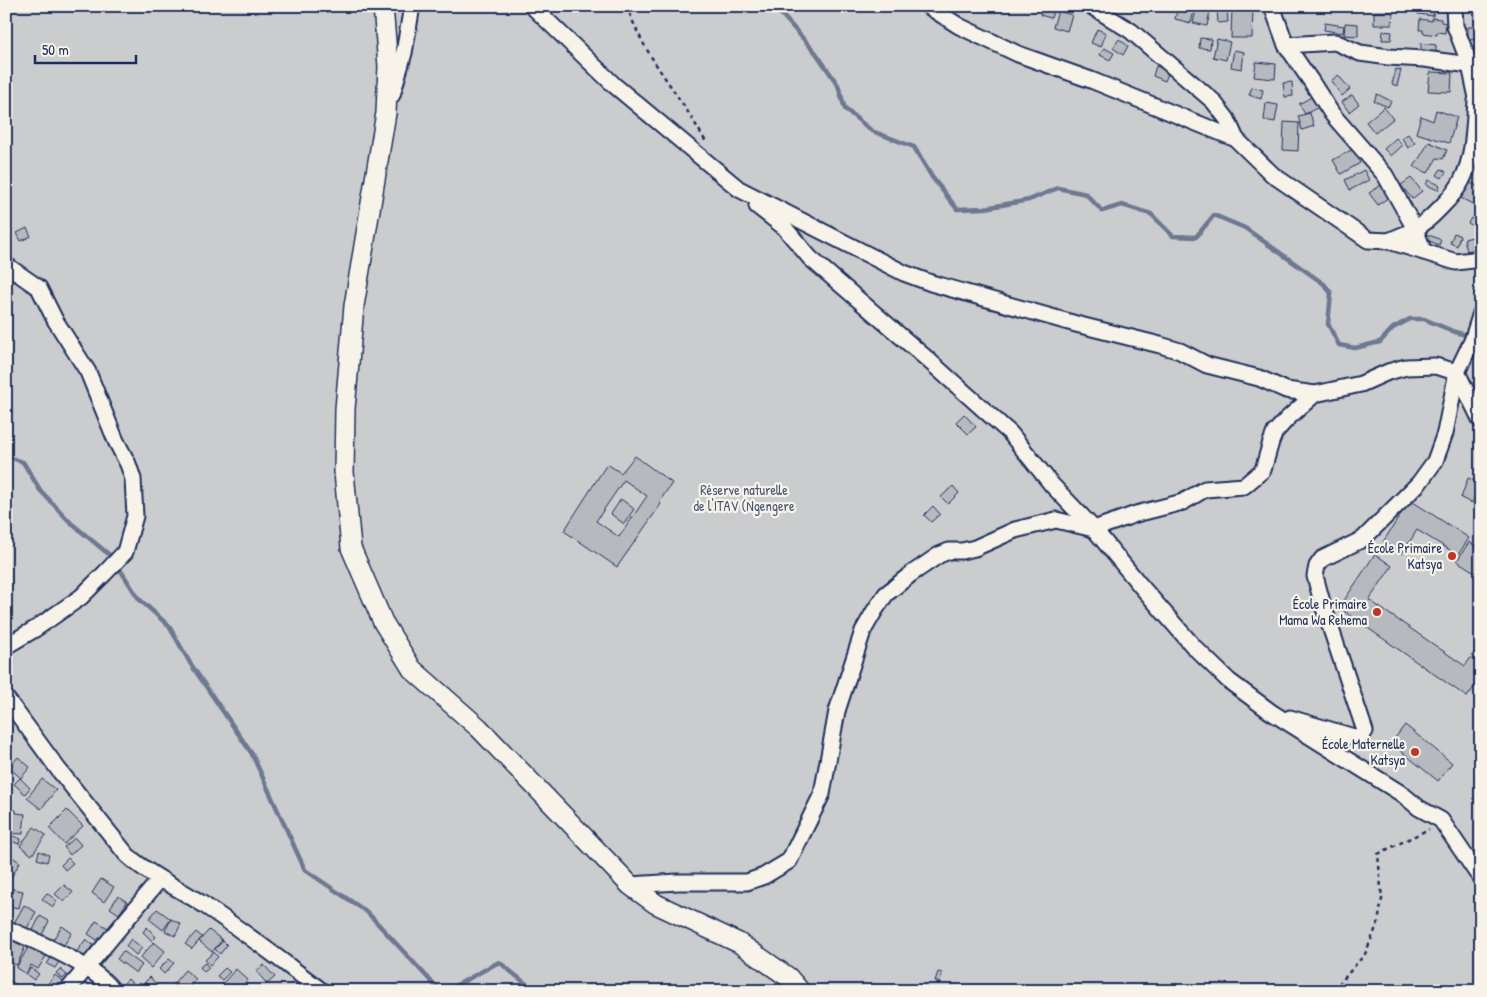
<svg xmlns="http://www.w3.org/2000/svg" width="1487" height="997" font-family="'Patrick Hand',sans-serif">
<style>
.green{fill:#cbcccd;stroke:#737e96}
.lines{fill:none;stroke-linecap:round;stroke-linejoin:round}
.stream{stroke:#6d7892;stroke-width:4.5}
.building{fill:#b6babf;stroke:#1b2f5e;fill-rule:evenodd}
.minor-casing{stroke:#1b2f5e;stroke-width:19}
.tertiary-casing{stroke:#1b2f5e;stroke-width:22}
.path{stroke:#1b2f5e;stroke-width:2.5;stroke-dasharray:4 4;stroke-linecap:butt}
.minor{stroke:#f7f3e8;stroke-width:15}
.tertiary{stroke:#f7f3e8;stroke-width:19}
.poi-dot{fill:#c8321e;stroke:#f7f3e8;stroke-width:2}
.labels{text-anchor:middle;stroke-width:4.5;stroke-linejoin:round;paint-order:stroke}
.park-label{font-size:14px;fill:#47567a;stroke:#f7f3e8}
.poi-label{font-size:14px;fill:#1b2f5e;stroke:#f7f3e8;text-anchor:end}
</style>
<rect width="100%" height="100%" fill="#eae7e0"/>
<filter id="ink" filterUnits="userSpaceOnUse"><feTurbulence type="fractalNoise" baseFrequency=".02" numOctaves="2"/><feDisplacementMap in="SourceGraphic" scale="10" xChannelSelector="R" yChannelSelector="G"/><feConvolveMatrix kernelMatrix="1 2 1 2 8 2 1 2 1" color-interpolation-filters="sRGB"/></filter>
<g filter="url(#ink)">
<rect class="green" x="6" y="6" width="1475" height="985"/>
<g class="lines">
<g class="stream">
<polyline points="771,6 783,16 816,53 838,85 845,109 872,131 914,147 932,177 957,209 985,208 1029,200 1058,188 1086,194 1102,211 1122,205 1151,214 1173,236 1196,237 1214,215 1245,228 1324,284 1331,293 1328,324 1339,345 1355,348 1380,342 1393,328 1410,319 1424,319 1455,332 1470,336"/>
<polyline points="6,456 23,462 40,490 71,523 112,557 139,599 169,626 190,663 252,754 305,870 367,912 440,991"/>
<polyline points="446,991 499,962 535,991"/>
</g>
</g>
<g class="building">
<polygon points="1043,6 1055,6 1051,18 1040,15"/>
<polygon points="1178,6 1195,6 1191,23 1175,19"/>
<polygon points="1197,6 1211,6 1207,26 1193,23"/>
<polygon points="1323,6 1347,6 1347,9 1323,11"/>
<polygon points="1419,7 1434,9 1433,16 1418,14"/>
<polygon points="1232,8 1253,9 1252,38 1231,38"/>
<polygon points="1227,9 1228,22 1218,23 1217,10"/>
<polygon points="1058,11 1072,15 1067,31 1053,27"/>
<polygon points="1374,12 1393,12 1392,25 1374,25"/>
<polygon points="1432,18 1441,19 1441,22 1446,23 1445,33 1437,32 1437,35 1423,33 1423,30 1419,30 1420,19 1432,21"/>
<polygon points="1325,23 1344,26 1343,33 1324,30"/>
<polygon points="1345,23 1358,24 1358,36 1344,35"/>
<polygon points="1468,27 1481,27 1481,39 1468,40"/>
<polygon points="1097,29 1106,33 1101,47 1091,43"/>
<polygon points="1383,31 1392,32 1391,40 1382,40"/>
<polygon points="1200,38 1211,39 1210,49 1199,48"/>
<polygon points="1119,39 1128,46 1123,55 1113,48"/>
<polygon points="1217,39 1230,42 1226,60 1213,57"/>
<polygon points="1421,43 1436,45 1436,52 1421,51"/>
<polygon points="1104,48 1114,53 1110,60 1100,55"/>
<polygon points="1234,50 1244,52 1242,69 1231,67"/>
<polygon points="1481,52 1481,67 1478,67 1477,53"/>
<polygon points="1256,62 1276,64 1275,79 1254,77"/>
<polygon points="1156,66 1169,71 1165,81 1153,76"/>
<polygon points="1396,69 1401,70 1397,86 1392,84"/>
<polygon points="1430,72 1452,73 1451,92 1428,91"/>
<polygon points="1338,75 1350,89 1342,96 1331,81"/>
<polygon points="1292,82 1293,96 1285,97 1283,83"/>
<polygon points="1252,87 1263,90 1261,99 1249,95"/>
<polygon points="1377,94 1391,101 1388,107 1374,101"/>
<polygon points="1315,95 1321,106 1305,114 1299,104"/>
<polygon points="1352,95 1359,104 1349,112 1342,102"/>
<polygon points="1266,103 1278,105 1275,122 1264,120"/>
<polygon points="1384,107 1393,119 1375,133 1366,122"/>
<polygon points="1436,110 1457,117 1449,143 1416,133 1421,116 1433,121"/>
<polygon points="1310,113 1314,126 1302,130 1298,116"/>
<polygon points="1284,122 1299,123 1298,151 1283,150"/>
<polygon points="1408,134 1415,143 1408,148 1402,138"/>
<polygon points="1396,138 1403,145 1391,156 1384,149"/>
<polygon points="1429,142 1447,150 1443,159 1437,158 1428,173 1414,167"/>
<polygon points="1353,149 1360,163 1341,174 1333,160"/>
<polygon points="1481,158 1481,174 1475,170"/>
<polygon points="1441,169 1446,172 1442,178 1437,175"/>
<polygon points="1364,170 1369,180 1350,190 1345,180"/>
<polygon points="1411,178 1422,191 1412,199 1401,185"/>
<polygon points="1428,180 1440,185 1438,190 1426,185"/>
<polygon points="1467,181 1481,188 1480,208 1459,197"/>
<polygon points="1381,185 1389,197 1378,205 1369,193"/>
<polygon points="1471,218 1479,222 1476,228 1468,223"/>
<polygon points="27,228 31,236 21,241 17,233"/>
<polygon points="1424,233 1441,240 1439,245 1422,238"/>
<polygon points="1454,233 1460,236 1457,246 1450,243"/>
<polygon points="1473,237 1475,249 1467,251 1464,239"/>
<polygon points="964,414 976,427 968,434 956,422"/>
<path d="M635,456L672,483L659,502L661,504L617,567L564,531L607,464L621,473ZM624,480L647,496L619,537L596,521Z"/>
<polygon points="1468,478 1480,483 1472,503 1461,498"/>
<polygon points="953,486 959,493 948,504 941,497"/>
<polygon points="621,499 634,509 624,524 611,514"/>
<polygon points="1410,500 1469,538 1458,555 1417,530 1402,554 1383,542"/>
<polygon points="933,506 940,514 931,522 924,515"/>
<polygon points="1469,542 1481,549 1481,576 1457,561"/>
<polygon points="1375,554 1392,566 1369,600 1465,666 1481,643 1481,678 1467,697 1339,608"/>
<polygon points="1405,725 1452,763 1438,781 1391,743"/>
<polygon points="18,757 30,767 21,778 9,768"/>
<polygon points="20,778 30,788 25,794 14,784"/>
<polygon points="42,779 56,790 41,809 27,798"/>
<polygon points="6,810 16,810 16,813 25,814 23,834 6,833"/>
<polygon points="67,810 83,826 64,844 49,828"/>
<polygon points="34,827 46,835 32,855 20,846"/>
<polygon points="13,836 21,839 19,844 11,841"/>
<polygon points="75,838 81,845 70,855 64,847"/>
<polygon points="39,851 49,855 47,862 37,859"/>
<polygon points="12,857 20,862 8,883 6,882 6,866"/>
<polygon points="68,858 73,863 65,870 61,865"/>
<polygon points="101,879 114,887 104,902 92,893"/>
<polygon points="64,885 73,892 64,902 55,894"/>
<polygon points="8,888 23,891 19,908 6,906"/>
<polygon points="47,893 57,901 53,907 42,899"/>
<polygon points="118,896 127,902 119,914 110,908"/>
<polygon points="24,905 36,912 25,932 13,925"/>
<polygon points="157,909 171,919 163,930 149,919"/>
<polygon points="40,916 49,921 41,937 32,932"/>
<polygon points="171,919 181,924 175,936 165,931"/>
<polygon points="96,921 108,928 100,942 88,934"/>
<polygon points="62,926 72,933 62,948 52,941"/>
<polygon points="147,927 156,937 152,941 143,932"/>
<polygon points="209,930 222,940 212,952 199,941"/>
<polygon points="196,932 202,937 192,949 185,944"/>
<polygon points="86,939 93,945 82,960 75,954"/>
<polygon points="131,939 142,948 136,955 126,946"/>
<polygon points="11,940 25,947 17,965 6,961 6,950"/>
<polygon points="223,941 227,945 220,954 215,949"/>
<polygon points="154,942 165,951 151,968 140,958"/>
<polygon points="29,946 46,956 38,969 31,965 26,974 16,968"/>
<polygon points="123,951 142,965 136,973 117,959"/>
<polygon points="214,952 218,957 210,965 205,960"/>
<polygon points="52,956 60,960 55,968 47,964"/>
<polygon points="169,959 174,963 164,974 159,969"/>
<polygon points="205,963 209,968 204,972 200,967"/>
<polygon points="264,965 275,977 267,984 256,971"/>
<polygon points="31,968 39,974 34,980 26,974"/>
<polygon points="225,968 230,972 222,980 217,976"/>
<polygon points="60,969 67,975 63,979 56,973"/>
<polygon points="236,969 248,980 238,991 230,991 222,984"/>
<polygon points="185,970 196,979 186,991 180,991 173,984"/>
<polygon points="938,972 942,973 940,983 935,981"/>
<polygon points="55,975 64,982 57,991 50,991 45,987"/>
<polygon points="150,977 162,991 153,991 145,982"/>
<polygon points="8,979 19,987 17,991 6,991"/>
<polygon points="128,979 136,988 134,991 124,991 120,987"/>
<polygon points="145,983 152,990 137,991 137,990"/>
</g>
<g class="lines">
<defs>
<g id="minor">
<polyline points="532,6 614,85 739,189 904,273 931,283 1076,324 1160,345 1180,351 1207,365 1259,378 1286,390 1315,394 1361,384 1388,372 1406,367 1435,366 1457,372 1472,341 1481,313"/>
<polyline points="928,6 959,26 1018,54 1091,80 1236,139 1273,175 1368,240 1389,241 1456,262 1481,259"/>
<polyline points="1091,6 1131,31 1213,101 1227,119 1236,139"/>
<polyline points="1272,6 1286,45 1311,81 1332,114 1385,175 1415,229 1424,252"/>
<polyline points="1286,45 1335,42 1360,53 1389,57 1424,59 1470,65"/>
<polyline points="392,95 404,53 412,6"/>
<polyline points="757,206 784,227 810,258 926,358 1010,433 1052,485 1094,529 1140,585 1194,647 1229,681 1271,712 1402,794 1419,808 1441,820 1481,879"/>
<path d="M1389,241C1397,237 1406,234 1414,230C1428,222 1455,195 1462,180C1474,157 1474,127 1476,101L1477,98L1470,65L1455,26L1454,6"/>
<polyline points="6,265 39,288 55,320 88,372 116,441 128,464 133,479 135,516 125,552 105,573 81,597 35,629 6,646"/>
<polyline points="1457,372 1481,421"/>
<path d="M6,698L58,769L127,855C150,876 179,888 204,905C245,932 283,962 322,991"/>
<polyline points="1290,718 1354,737 1361,736 1365,731 1322,602 1315,576 1317,566 1322,559 1363,539 1419,483 1435,461 1445,433 1457,372"/>
<polyline points="630,885 678,882 747,882 764,876 789,861 822,794 837,711 863,631 875,610 886,594 911,574 939,555 949,551 962,551 975,548 1015,530 1056,520 1094,529 1136,514 1183,502 1205,489 1244,486 1263,470 1271,442 1275,432 1288,418 1315,394"/>
<path d="M6,928C36,942 95,965 113,991"/>
<polyline points="67,991 160,879"/>
</g>
<polyline id="tertiary" points="383,6 388,66 386,113 354,306 345,409 344,472 351,548 383,622 412,669 479,728 630,885 656,904 739,943 788,977 800,991"/>
</defs>
<use href="#minor" class="minor-casing"/>
<use href="#tertiary" class="tertiary-casing"/>
<g class="path">
<path d="M627,6C641,47 661,71 684,106C692,118 699,130 706,142"/>
<polyline points="1333,991 1365,954 1378,923 1382,899 1378,854 1429,829"/>
</g>
<use href="#minor" class="minor"/>
<use href="#tertiary" class="tertiary"/>
</g>
</g>
<g class="poi-dot">
<circle cx="1452" cy="556" r="5"/>
<circle cx="1377" cy="612" r="5"/>
<circle cx="1415" cy="752" r="5"/>
</g>
<g class="labels">
<g class="park-label">
<text x="744" y="495">Réserve naturelle<tspan x="744" dy="16">de l'ITAV (Ngengere</tspan></text>
</g>
<g class="poi-label">
<text x="1442" y="553">École Primaire<tspan x="1442" dy="16">Katsya</tspan></text>
<text x="1367" y="609">École Primaire<tspan x="1367" dy="16">Mama Wa Rehema</tspan></text>
<text x="1405" y="749">École Maternelle<tspan x="1405" dy="16">Katsya</tspan></text>
</g>
</g>
<rect width="1487" height="997" fill="none" stroke="#f7f3e8" stroke-width="25"/>
<rect x="12" y="12" width="1462" height="972" fill="none" stroke="#1b2f5e" stroke-width="2" filter="url(#ink)"/>
<path d="M35 55v8h101v-8" fill="none" stroke="#1b2f5e" stroke-width="2.5"/>
<text x="42" y="55" font-size="15" fill="#1b2f5e" stroke="#f7f3e8" stroke-width="4" paint-order="stroke">50 m</text>
</svg>
